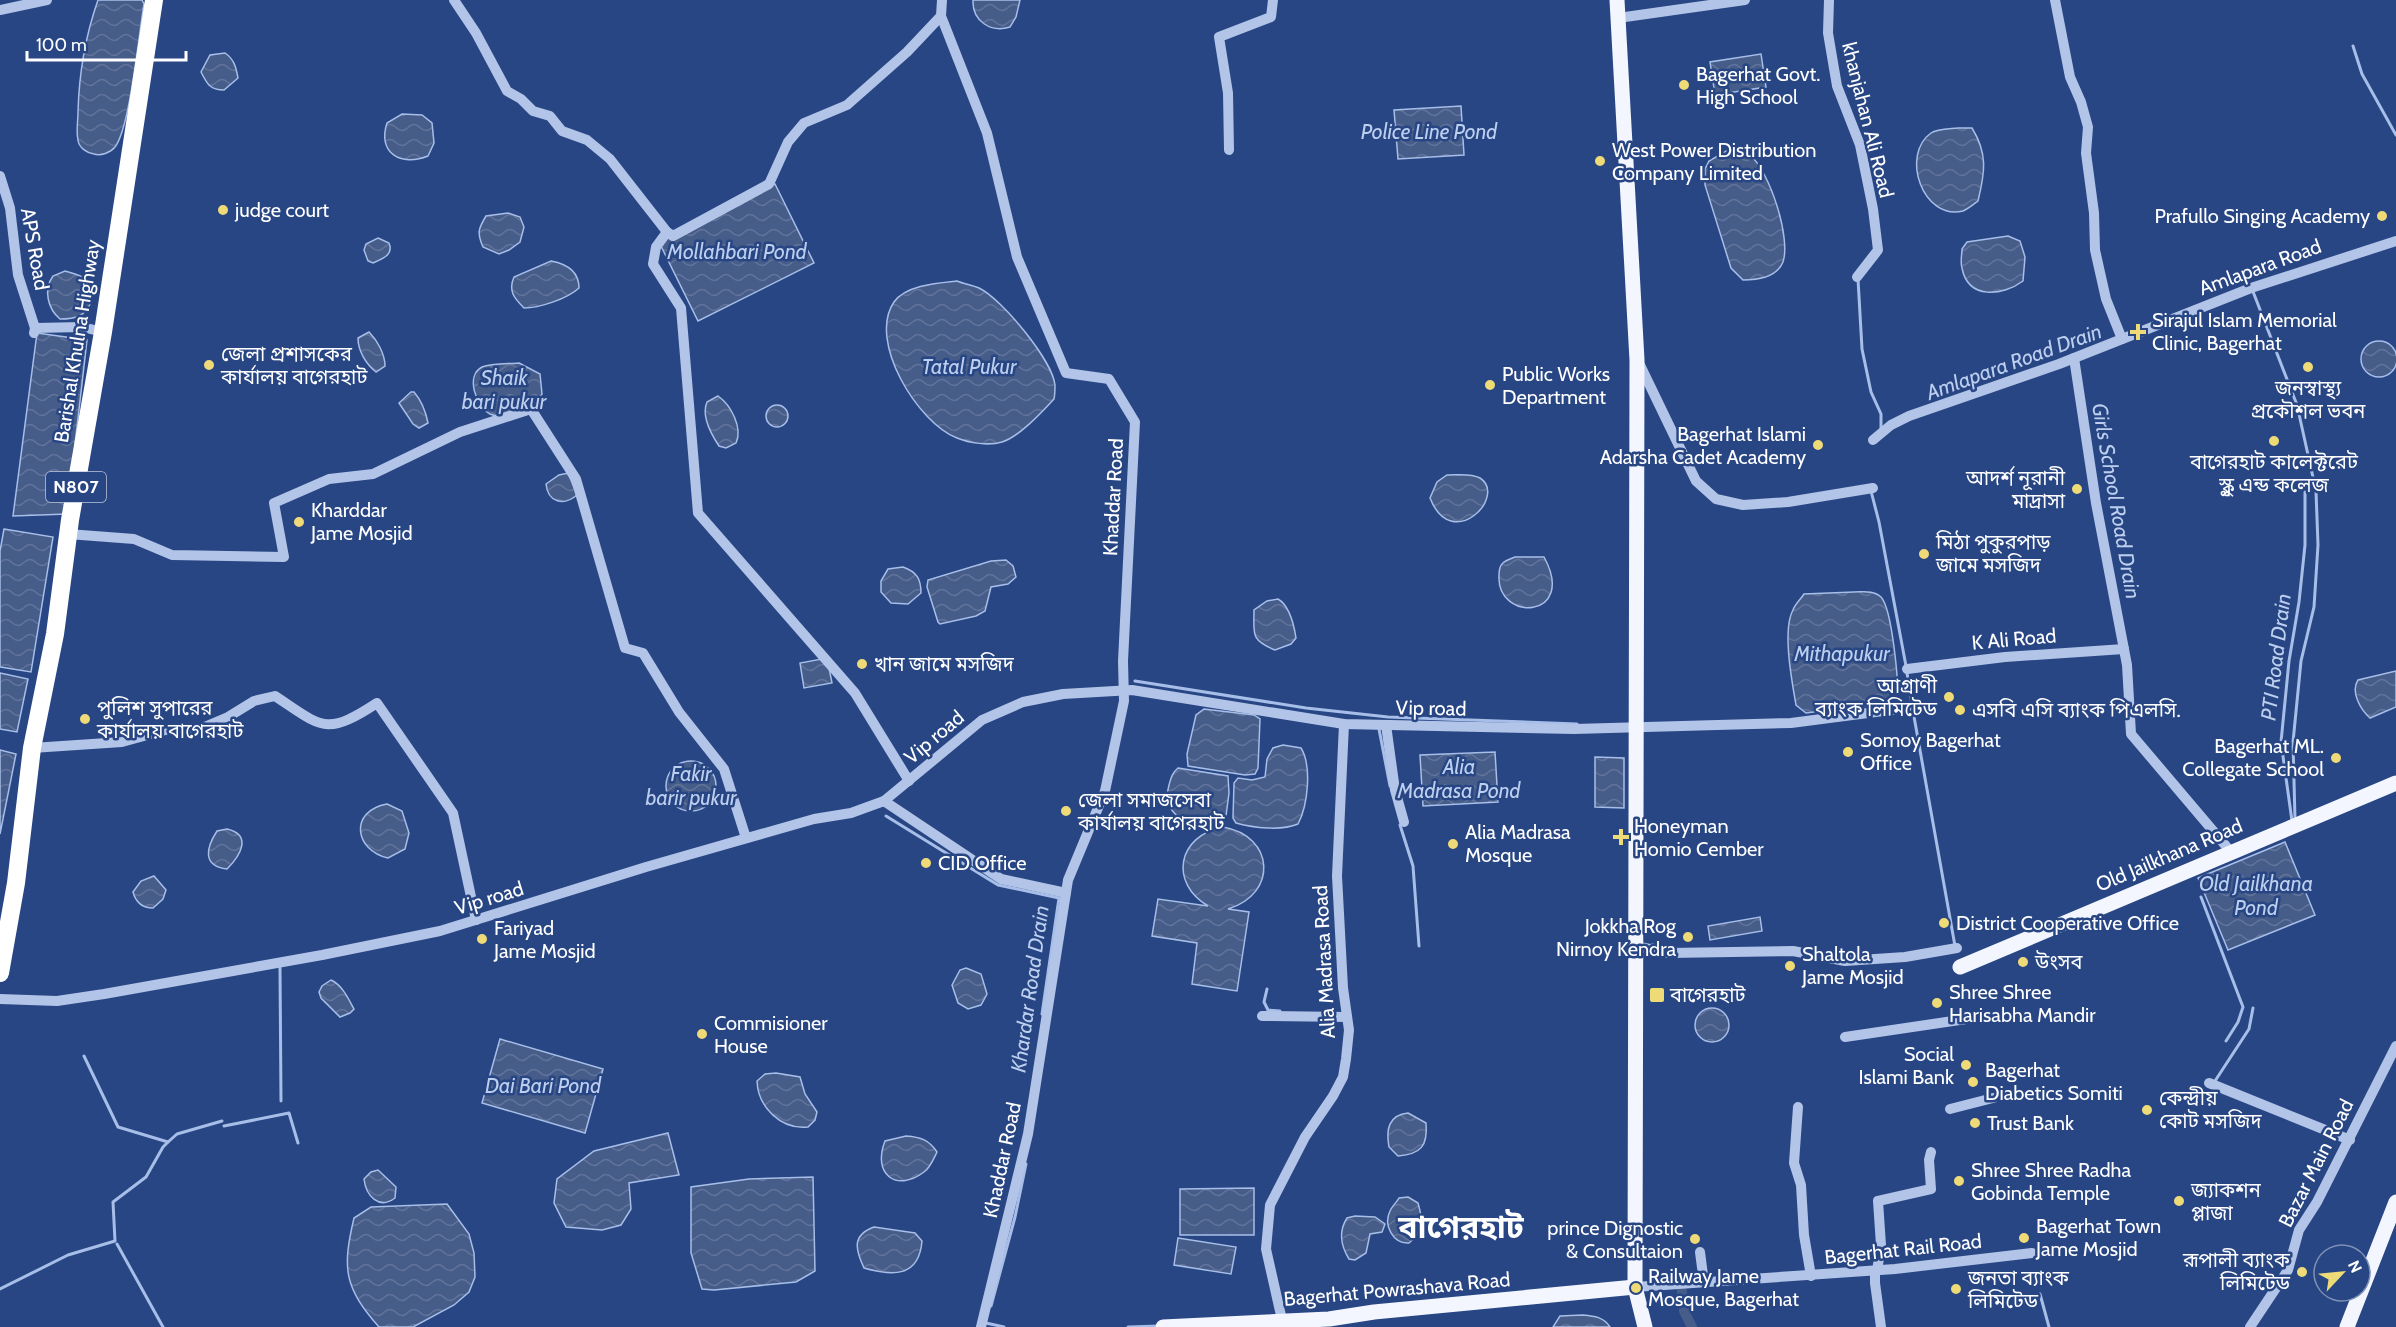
<svg xmlns="http://www.w3.org/2000/svg" width="2396" height="1327" font-family="Cabin,'Noto Sans Bengali',sans-serif">
<style>
.water{fill:url(#water-waves);stroke:#a6bee8;stroke-width:1.5}
.lines{fill:none;stroke-linecap:round;stroke-linejoin:round}
.stream{stroke:#a6bee8;stroke-width:3}
.canal{stroke:#465c89;stroke-width:10}
.minor{stroke:#b2c4e7;stroke-width:10}
.major{stroke:#f3f6fe;stroke-width:15}
.highway{stroke:#fff;stroke-width:18}
.poi-dot{fill:#efda78;stroke:#284684;stroke-width:2}
.labels{text-anchor:middle;stroke-width:5;stroke-linejoin:round;paint-order:stroke}
.shield{fill:#284684;stroke:#bec8da;stroke-width:1.5}
.shield-label{font-size:18px;font-weight:bold;fill:#fff}
.poi-label{font-size:20px;fill:#fff;stroke:#284684;text-anchor:start}
.street-label{font-size:20px;fill:#fff;stroke:#284684}
.water-label{font-size:21px;font-style:italic;fill:#bdcfef;stroke:#284684}
.town-label{font-size:32px;font-weight:bold;fill:#fff;stroke:#284684}
</style>
<defs>
<pattern id="water-waves" width="16" height="10" patternUnits="userSpaceOnUse" patternTransform="scale(1.5)"><rect width="16" height="10" fill="#465c89"/><path d="M0 5q4-4 8 0t8 0" fill="none" stroke="#62749b"/></pattern>
</defs>
<rect width="100%" height="100%" fill="#284684"/>
<g class="water">
<path d="M98,0H142L144,4C139,33 130,128 115,147C110,153 101,156 94,154C87,153 79,148 78,140C76,132 78,121 78,112C79,73 85,37 98,0Z"/>
<path d="M973,0H1020L1016,17L1010,27C992,33 972,22 973,0Z"/>
<path d="M225,53C234,59 236,67 238,78L224,90C210,90 207,84 201,72L210,55Z"/>
<polygon points="1761,54 1766,87 1715,95 1710,62"/>
<polygon points="1461,106 1464,155 1398,159 1394,110"/>
<path d="M402,114L422,115L432,123L434,143L428,156C401,167 377,153 387,123Z"/>
<path d="M1958,128H1972C1988,154 1985,172 1978,201C1974,204 1968,209 1963,211C1923,221 1900,155 1931,133C1937,129 1950,129 1958,128Z"/>
<path d="M1728,150C1735,151 1745,151 1750,155C1770,172 1791,238 1783,262C1777,277 1757,280 1743,280L1731,268L1705,185V169L1709,161Z"/>
<polygon points="775,184 814,263 698,321 659,242"/>
<path d="M508,213L520,217L524,227L520,242L509,250L499,254L483,247C477,233 478,229 486,216Z"/>
<path d="M2008,236L2020,241L2025,257L2023,281C2003,296 1968,300 1962,268C1960,262 1962,255 1962,249L1967,242Z"/>
<path d="M378,238L389,243C394,255 382,259 373,263L368,261L364,250L366,244Z"/>
<path d="M551,261C567,264 579,271 579,288C567,299 539,308 524,308C514,298 508,291 514,277Z"/>
<path d="M65,271C72,273 82,275 87,280C98,290 91,310 79,316C73,319 67,319 60,319C48,309 43,290 53,276Z"/>
<path d="M957,281C964,284 972,285 979,288C1002,299 1052,360 1055,385C1055,389 1055,394 1054,399C1042,412 1019,437 1002,442C989,446 969,443 957,438C918,423 867,341 894,302C906,285 938,283 957,281Z"/>
<path d="M369,332C377,340 385,354 385,366L376,372C366,364 358,351 358,338Z"/>
<polygon points="37,333 87,340 67,514 13,516"/>
<circle cx="2379" cy="359" r="18"/>
<path d="M519,363L540,374L542,394L531,409C520,412 502,420 490,414C476,406 465,376 482,367C492,363 509,364 519,363Z"/>
<path d="M411,392H414C421,400 426,413 428,423L419,428L413,424L399,403Z"/>
<path d="M718,396C731,405 743,428 736,443L726,448L719,446C711,434 701,416 707,402Z"/>
<circle cx="777" cy="416" r="11"/>
<path d="M568,473L577,495C564,506 548,503 546,484L559,475Z"/>
<path d="M1447,475C1457,475 1471,473 1480,478C1508,496 1452,554 1430,498L1437,482Z"/>
<polygon points="4,529 53,537 31,672 0,667 0,551"/>
<path d="M1515,557H1544C1578,619 1496,623 1499,575C1499,563 1504,561 1515,557Z"/>
<polygon points="1006,560 1013,566 1016,577 1008,584 991,587 985,611 976,616 940,624 938,622 927,587 928,580 991,561"/>
<path d="M903,567C917,572 921,579 921,593L908,604L891,603L881,592V581L888,569Z"/>
<path d="M1854,592C1863,592 1874,590 1881,597C1892,609 1899,682 1897,698L1893,702L1806,713L1796,705C1792,682 1782,630 1793,610C1795,604 1801,599 1804,594Z"/>
<path d="M1278,599C1290,606 1294,625 1296,638L1291,644L1275,650C1250,640 1254,634 1254,610L1267,601Z"/>
<polygon points="827,658 832,683 804,688 800,663"/>
<path d="M2396,671V707L2370,718C2361,710 2350,692 2358,680Z"/>
<polygon points="0,673 28,679 17,732 0,729"/>
<polygon points="1204,709 1254,715 1260,719 1258,768 1255,774 1245,775 1188,766 1187,754 1196,715"/>
<path d="M1283,745L1301,748C1312,766 1308,805 1298,824C1281,831 1254,828 1236,823L1233,818L1234,783L1238,778L1252,780L1265,777L1267,759L1273,748Z"/>
<polygon points="0,750 16,754 0,834"/>
<polygon points="1495,752 1498,802 1423,806 1420,755"/>
<polygon points="1595,757 1624,758 1624,808 1595,807"/>
<circle cx="691" cy="786" r="25"/>
<path d="M1178,768L1228,776L1229,793L1226,816C1206,833 1158,822 1169,785C1171,778 1172,773 1178,768Z"/>
<path d="M387,804L402,811L409,833L405,849L388,858C354,850 349,811 387,804Z"/>
<path d="M1223,827C1275,836 1278,894 1228,909L1249,912L1237,991L1192,984L1197,943L1152,936L1158,899L1208,906C1169,883 1177,836 1223,827Z"/>
<path d="M227,829C253,835 240,856 227,869C202,866 206,848 217,831Z"/>
<polygon points="2285,842 2315,915 2228,950 2198,878"/>
<path d="M154,876L166,890L163,899L153,908C142,908 136,903 133,892L141,881Z"/>
<polygon points="1760,917 1762,931 1710,940 1708,926"/>
<polygon points="966,968 981,974 987,994 981,1005 968,1009 958,1003 952,985 960,970"/>
<path d="M331,980C342,985 348,998 354,1009L350,1013L340,1017L321,998L319,992L322,986Z"/>
<circle cx="1712" cy="1025" r="17"/>
<polygon points="500,1039 603,1069 585,1133 482,1103"/>
<path d="M776,1073L800,1077L805,1094L817,1112L815,1120L808,1127C781,1130 758,1107 757,1081L765,1074Z"/>
<path d="M1408,1113L1426,1123C1428,1146 1421,1154 1398,1156L1389,1147C1386,1130 1388,1115 1408,1113Z"/>
<polygon points="668,1133 679,1175 629,1183 631,1209 621,1225 602,1230 566,1227 554,1203 557,1179 594,1151"/>
<path d="M906,1136C921,1137 929,1140 937,1152C934,1158 930,1168 924,1172C896,1193 872,1174 885,1141Z"/>
<path d="M378,1170L396,1187L395,1198C379,1210 366,1196 364,1179L371,1172Z"/>
<polygon points="813,1177 815,1271 796,1282 714,1290 702,1289 691,1253 691,1187 749,1179"/>
<polygon points="1254,1188 1254,1235 1180,1235 1180,1189"/>
<path d="M1408,1197L1418,1203C1423,1220 1424,1232 1409,1243C1393,1244 1383,1225 1390,1211C1392,1206 1397,1202 1399,1198Z"/>
<path d="M447,1204L469,1234L474,1253L475,1277L469,1292L454,1305L413,1327H379C344,1287 342,1269 354,1218L371,1207Z"/>
<path d="M1355,1216L1375,1217L1385,1224L1382,1232L1370,1234L1366,1253L1355,1260L1349,1259C1341,1246 1338,1232 1347,1218Z"/>
<path d="M874,1227L915,1233L922,1241C919,1278 892,1276 864,1268C855,1249 852,1235 874,1227Z"/>
<polygon points="1178,1238 1236,1247 1231,1274 1174,1265"/>
<path d="M1583,1315C1594,1316 1604,1317 1610,1327H1553L1560,1316Z"/>
</g>
<g class="lines">
<g class="stream">
<polyline points="2353,46 2362,74 2396,135"/>
<polyline points="1858,279 1862,349 1871,392 1881,414 1881,428"/>
<polyline points="2252,289 2297,405 2316,491 2318,545 2314,607 2301,661 2293,742 2295,819"/>
<polyline points="1871,491 1879,522 1906,666"/>
<polyline points="1907,673 1912,705"/>
<polyline points="1135,681 1306,708 1388,717 1577,724"/>
<polyline points="1913,711 1955,946"/>
<polyline points="1379,729 1390,786"/>
<polyline points="886,816 998,885 1059,898 1042,1014"/>
<polyline points="2292,821 2281,742 2289,661 2299,602 2305,545 2305,492"/>
<polyline points="1400,825 1413,866 1419,946"/>
<polyline points="2201,897 2243,1007 2238,1022 2226,1041"/>
<polyline points="1652,945 1670,946 1676,949"/>
<polyline points="280,968 281,1101"/>
<polyline points="1267,989 1264,1002 1268,1010 1280,1011"/>
<polyline points="2215,1081 2249,1029 2253,1008"/>
<polyline points="224,1126 289,1113 298,1143"/>
<polyline points="168,1142 177,1134 222,1121"/>
<polyline points="117,1244 163,1327"/>
<polyline points="0,1289 68,1255 115,1241 113,1202 146,1177 163,1147 168,1142 118,1127 84,1056"/>
<polyline points="2040,1294 2049,1327"/>
<polyline points="991,1306 1015,1217 1026,1164"/>
<polyline points="986,1323 1004,1327"/>
<polyline points="1128,1327 1159,1326"/>
</g>
<polyline class="canal" points="1681,1283 1684,1311 1692,1327"/>
<g class="minor">
<polyline points="454,0 476,33 507,91 521,99 533,111 550,116 562,131 587,140 610,159 667,232 673,236 769,184 788,142 804,123 847,105 907,52 941,16 942,0"/>
<polyline points="1829,0 1828,33 1837,86 1860,145 1873,209 1878,250 1857,277"/>
<polyline points="2055,0 2070,77 2081,102 2088,127 2086,153 2094,213 2095,250 2106,299 2122,339"/>
<polyline points="0,10 47,0"/>
<polyline points="941,16 987,133 1017,257 1066,373 1109,379 1135,422 1123,661 1124,701 1105,791 1068,880 1028,1134 981,1327"/>
<polyline points="1618,18 1745,0"/>
<polyline points="1229,150 1228,93 1219,37 1271,17 1273,0"/>
<polyline points="0,176 10,208 18,275 35,328 34,333"/>
<polyline points="667,232 656,247 653,264 681,308 698,513 855,693 909,781"/>
<polyline points="35,328 82,327 103,332"/>
<polyline points="2074,358 2096,503 2127,665 2131,734 2231,852"/>
<polyline points="1639,363 1696,481 1716,499 1743,505 1788,502 1873,488"/>
<polyline points="1873,440 1891,425 1909,416 2059,364 2251,288 2396,241"/>
<polyline points="68,534 134,539 172,555 284,557 274,503 329,479 373,474 460,432 531,409 576,479 625,648 643,653 679,712 724,769 746,838"/>
<polyline points="1907,669 2005,657 2124,649"/>
<polyline points="1386,725 1395,790 1404,822"/>
<path d="M32,748L122,742L169,729L195,731L228,717L254,701L275,696C322,727 325,737 377,703L453,813L476,920"/>
<polyline points="884,801 1001,879 1066,893"/>
<polyline points="1635,946 1669,953 1793,951 1845,961 1905,957 1957,948"/>
<polyline points="0,999 57,1001 104,994 322,955 440,931 646,867 814,819 851,813 884,801 982,720 1023,702 1063,694 1132,690 1344,724 1574,729 1791,723 1914,707"/>
<polyline points="1262,1016 1347,1017"/>
<polyline points="1845,1037 1973,1018"/>
<polyline points="2209,1083 2350,1140"/>
<polyline points="1798,1107 1794,1163 1801,1185 1804,1235 1811,1276"/>
<polyline points="1950,1109 1993,1098"/>
<polyline points="1700,1252 1704,1283"/>
<polyline points="1875,1271 1875,1283 1881,1327"/>
<polyline points="1877,1271 1881,1245 1878,1201 1931,1189 1929,1160 1931,1152"/>
<polyline points="1635,1287 1895,1269 2032,1253"/>
<polyline points="1282,1320 1266,1249 1270,1205 1305,1137 1333,1096 1343,1077 1346,1059 1349,1030 1343,988 1337,876 1344,724"/>
<polyline points="2250,1327 2288,1270 2299,1230 2317,1202 2396,1046"/>
</g>
<g class="major">
<polyline points="1617,0 1637,360 1635,1287 1645,1327"/>
<polyline points="1960,967 2396,783"/>
<polyline points="1163,1327 1329,1319 1374,1312 1635,1287"/>
<polyline points="2347,1327 2396,1202"/>
</g>
<polyline class="highway" points="0,973 16,883 32,748 55,634 70,520 103,332 154,0"/>
</g>
<g class="poi-dot">
<circle cx="1684" cy="85" r="6"/>
<circle cx="1600" cy="161" r="6"/>
<circle cx="223" cy="210" r="6"/>
<circle cx="2382" cy="216" r="6"/>
<path d="M2135 323h6v6h6v6h-6v6h-6v-6h-6v-6h6z"/>
<circle cx="209" cy="365" r="6"/>
<circle cx="2308" cy="367" r="6"/>
<circle cx="1490" cy="385" r="6"/>
<circle cx="2274" cy="441" r="6"/>
<circle cx="1818" cy="445" r="6"/>
<circle cx="2077" cy="489" r="6"/>
<circle cx="299" cy="522" r="6"/>
<circle cx="1924" cy="554" r="6"/>
<circle cx="862" cy="664" r="6"/>
<circle cx="1949" cy="697" r="6"/>
<circle cx="1960" cy="710" r="6"/>
<circle cx="85" cy="719" r="6"/>
<circle cx="1848" cy="752" r="6"/>
<circle cx="2336" cy="758" r="6"/>
<circle cx="1066" cy="811" r="6"/>
<path d="M1618 828h6v6h6v6h-6v6h-6v-6h-6v-6h6z"/>
<circle cx="1453" cy="844" r="6"/>
<circle cx="926" cy="863" r="6"/>
<circle cx="1944" cy="923" r="6"/>
<circle cx="1688" cy="937" r="6"/>
<circle cx="482" cy="939" r="6"/>
<circle cx="2023" cy="962" r="6"/>
<circle cx="1790" cy="966" r="6"/>
<rect x="1649" y="987" width="16" height="16" rx="3"/>
<circle cx="1937" cy="1003" r="6"/>
<circle cx="702" cy="1034" r="6"/>
<circle cx="1966" cy="1065" r="6"/>
<circle cx="1973" cy="1082" r="6"/>
<circle cx="2147" cy="1110" r="6"/>
<circle cx="1975" cy="1123" r="6"/>
<circle cx="1959" cy="1181" r="6"/>
<circle cx="2179" cy="1201" r="6"/>
<circle cx="2024" cy="1238" r="6"/>
<circle cx="1695" cy="1239" r="6"/>
<circle cx="2302" cy="1272" r="6"/>
<circle cx="1636" cy="1288" r="6"/>
<circle cx="1956" cy="1289" r="6"/>
</g>
<g class="labels">
<rect class="shield" x="46" y="472" width="60" height="30" rx="4.5"/>
<g class="shield-label">
<text x="76" y="493">N807</text>
</g>
<g class="poi-label">
<text x="1696" y="81">Bagerhat Govt.<tspan x="1696" dy="23">High School</tspan></text>
<text x="1612" y="157">West Power Distribution<tspan x="1612" dy="23">Company Limited</tspan></text>
<text x="235" y="217">judge court</text>
<text x="2370" y="223" text-anchor="end">Prafullo Singing Academy</text>
<text x="2152" y="327">Sirajul Islam Memorial<tspan x="2152" dy="23">Clinic, Bagerhat</tspan></text>
<text x="221" y="361">জেলা প্রশাসকের<tspan x="221" dy="23">কার্যালয় বাগেরহাট</tspan></text>
<text x="1502" y="381">Public Works<tspan x="1502" dy="23">Department</tspan></text>
<text x="2308" y="395" text-anchor="middle">জনস্বাস্থ্য<tspan x="2308" dy="23">প্রকৌশল ভবন</tspan></text>
<text x="1806" y="441" text-anchor="end">Bagerhat Islami<tspan x="1806" dy="23">Adarsha Cadet Academy</tspan></text>
<text x="2274" y="469" text-anchor="middle">বাগেরহাট কালেক্টরেট<tspan x="2274" dy="23">স্কুল এন্ড কলেজ</tspan></text>
<text x="2065" y="485" text-anchor="end">আদর্শ নূরানী<tspan x="2065" dy="23">মাদ্রাসা</tspan></text>
<text x="311" y="517">Kharddar<tspan x="311" dy="23">Jame Mosjid</tspan></text>
<text x="1936" y="549">মিঠা পুকুরপাড়<tspan x="1936" dy="23">জামে মসজিদ</tspan></text>
<text x="874" y="671">খান জামে মসজিদ</text>
<text x="1937" y="693" text-anchor="end">আগ্রাণী<tspan x="1937" dy="23">ব্যাংক লিমিটেড</tspan></text>
<text x="97" y="715">পুলিশ সুপারের<tspan x="97" dy="23">কার্যালয় বাগেরহাট</tspan></text>
<text x="1972" y="717">এসবি এসি ব্যাংক পিএলসি.</text>
<text x="1860" y="747">Somoy Bagerhat<tspan x="1860" dy="23">Office</tspan></text>
<text x="2324" y="753" text-anchor="end">Bagerhat ML.<tspan x="2324" dy="23">Collegate School</tspan></text>
<text x="1078" y="807">জেলা সমাজসেবা<tspan x="1078" dy="23">কার্যালয় বাগেরহাট</tspan></text>
<text x="1634" y="833">Honeyman<tspan x="1634" dy="23">Homio Cember</tspan></text>
<text x="1465" y="839">Alia Madrasa<tspan x="1465" dy="23">Mosque</tspan></text>
<text x="938" y="870">CID Office</text>
<text x="1956" y="930">District Cooperative Office</text>
<text x="1676" y="933" text-anchor="end">Jokkha Rog<tspan x="1676" dy="23">Nirnoy Kendra</tspan></text>
<text x="494" y="935">Fariyad<tspan x="494" dy="23">Jame Mosjid</tspan></text>
<text x="1802" y="961">Shaltola<tspan x="1802" dy="23">Jame Mosjid</tspan></text>
<text x="2035" y="969">উংসব</text>
<text x="1949" y="999">Shree Shree<tspan x="1949" dy="23">Harisabha Mandir</tspan></text>
<text x="1670" y="1002">বাগেরহাট</text>
<text x="714" y="1030">Commisioner<tspan x="714" dy="23">House</tspan></text>
<text x="1954" y="1061" text-anchor="end">Social<tspan x="1954" dy="23">Islami Bank</tspan></text>
<text x="1985" y="1077">Bagerhat<tspan x="1985" dy="23">Diabetics Somiti</tspan></text>
<text x="2159" y="1105">কেন্দ্রীয়<tspan x="2159" dy="23">কোট মসজিদ</tspan></text>
<text x="1987" y="1130">Trust Bank</text>
<text x="1971" y="1177">Shree Shree Radha<tspan x="1971" dy="23">Gobinda Temple</tspan></text>
<text x="2191" y="1197">জ্যাকশন<tspan x="2191" dy="23">প্লাজা</tspan></text>
<text x="2036" y="1233">Bagerhat Town<tspan x="2036" dy="23">Jame Mosjid</tspan></text>
<text x="1683" y="1235" text-anchor="end">prince Dignostic<tspan x="1683" dy="23">&amp; Consultaion</tspan></text>
<text x="2290" y="1267" text-anchor="end">রূপালী ব্যাংক<tspan x="2290" dy="23">লিমিটেড</tspan></text>
<text x="1648" y="1283">Railway Jame<tspan x="1648" dy="23">Mosque, Bagerhat</tspan></text>
<text x="1968" y="1285">জনতা ব্যাংক<tspan x="1968" dy="23">লিমিটেড</tspan></text>
</g>
<g class="street-label">
<text transform="translate(1868 120) rotate(76)" y="7">khanjahan Ali Road</text>
<text transform="translate(35 249) rotate(80)" y="7">APS Road</text>
<text transform="translate(2260 267) rotate(-20)" y="7">Amlapara Road</text>
<text transform="translate(77 341) rotate(-81)" y="7">Barishal Khulna Highway</text>
<text transform="translate(1113 497) rotate(-87)" y="7">Khaddar Road</text>
<text transform="translate(2014 639) rotate(-5)" y="7">K Ali Road</text>
<text transform="translate(1431 708) rotate(1)" y="7">Vip road</text>
<text transform="translate(934 737) rotate(-40)" y="7">Vip road</text>
<text transform="translate(2169 855) rotate(-23)" y="7">Old Jailkhana Road</text>
<text transform="translate(489 898) rotate(-17)" y="7">Vip road</text>
<text transform="translate(1324 962) rotate(-93)" y="7">Alia Madrasa Road</text>
<text transform="translate(1002 1160) rotate(-78)" y="7">Khaddar Road</text>
<text transform="translate(2316 1163) rotate(-63)" y="7">Bazar Main Road</text>
<text transform="translate(1903 1249) rotate(-6)" y="7">Bagerhat Rail Road</text>
<text transform="translate(1397 1289) rotate(-5)" y="7">Bagerhat Powrashava Road</text>
</g>
<g class="water-label">
<text x="1429" y="139">Police Line Pond</text>
<text x="737" y="259">Mollahbari Pond</text>
<text transform="translate(2014 362) rotate(-20)" y="7">Amlapara Road Drain</text>
<text x="969" y="374">Tatal Pukur</text>
<text x="504" y="385">Shaik<tspan x="504" dy="24">bari pukur</tspan></text>
<text transform="translate(2116 501) rotate(80)" y="7">Girls School Road Drain</text>
<text x="1842" y="661">Mithapukur</text>
<text transform="translate(2276 657) rotate(-83)" y="7">PTI Road Drain</text>
<text x="1459" y="774">Alia<tspan x="1459" dy="24">Madrasa Pond</tspan></text>
<text x="691" y="781">Fakir<tspan x="691" dy="24">barir pukur</tspan></text>
<text x="2256" y="891">Old Jailkhana<tspan x="2256" dy="24">Pond</tspan></text>
<text transform="translate(1030 989) rotate(-82)" y="7">Khardar Road Drain</text>
<text x="543" y="1093">Dai Bari Pond</text>
</g>
<g class="town-label">
<text x="1461" y="1238">বাগেরহাট</text>
</g>
</g>
<g transform="translate(2342 1273) rotate(64)"><circle r="28" fill="#284684" stroke="#7e90b5" stroke-width="1.5"/>
<path d="M0-4.5L10 22L0 15L-10 22Z" fill="#efda78"/>
<text y="-9" font-size="16" font-weight="bold" text-anchor="middle" fill="#ffffff">N</text>
</g>
<path d="M27 51v9h159v-9" fill="none" stroke="#ffffff" stroke-width="3"/>
<text x="36" y="51" font-size="18" fill="#ffffff" stroke="#284684" stroke-width="4.5" paint-order="stroke">100 m</text>
</svg>
